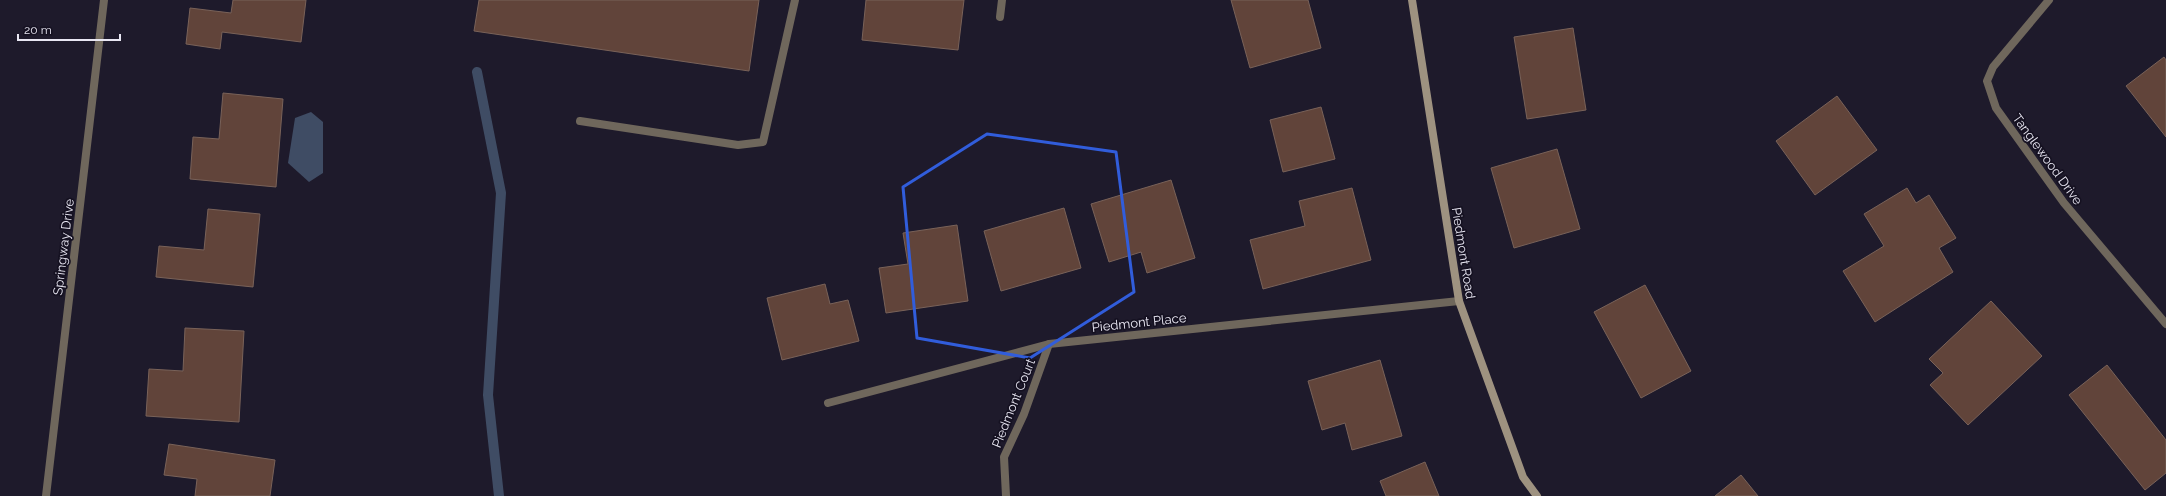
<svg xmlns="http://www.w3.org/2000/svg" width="2166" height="496" font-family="Raleway,sans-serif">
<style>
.water{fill:#3f4c64}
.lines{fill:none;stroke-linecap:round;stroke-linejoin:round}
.stream{stroke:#3f4c64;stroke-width:10}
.building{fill:#61443a;stroke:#796259}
.lane{stroke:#6f675c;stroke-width:8}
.street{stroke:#6f675c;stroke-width:8}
.secondary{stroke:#9e9280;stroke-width:8}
.marked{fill:none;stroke:#315ddb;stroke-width:3;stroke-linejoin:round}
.labels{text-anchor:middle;stroke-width:3.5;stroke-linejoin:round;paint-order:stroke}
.street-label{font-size:13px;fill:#e9e7f3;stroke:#151121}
</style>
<rect width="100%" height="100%" fill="#1e1a2b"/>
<polygon class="water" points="311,112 323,122 323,173 309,182 288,163 295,118"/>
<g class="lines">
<polyline class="stream" points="477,72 501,193 488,395 499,496"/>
</g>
<g class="building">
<polygon points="233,0 306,0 301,42 222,32 220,49 186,44 190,8 231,13"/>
<polygon points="479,0 759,0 749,71 474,31"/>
<polygon points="866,0 964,0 958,50 862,40"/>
<polygon points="1231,0 1308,0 1321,48 1250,68"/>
<polygon points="1573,28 1586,110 1527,119 1514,37"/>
<polygon points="2164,57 2166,60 2166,137 2126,86"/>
<polygon points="223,93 283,99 276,187 190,179 193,137 219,139"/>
<polygon points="1837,96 1877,150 1815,195 1776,141"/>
<polygon points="1321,107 1335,159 1283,172 1270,120"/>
<polygon points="1557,149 1580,229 1514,248 1491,168"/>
<polygon points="1171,180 1195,258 1147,273 1141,252 1109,262 1091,204"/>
<polygon points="1352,188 1371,260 1263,289 1250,240 1305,226 1299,201"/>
<polygon points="1907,188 1916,203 1929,195 1956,238 1939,248 1953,272 1875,322 1843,271 1884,246 1864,214"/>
<polygon points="1064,208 1081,268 1001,291 984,231"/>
<polygon points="208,209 260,214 253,287 156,277 159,246 204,250"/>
<polygon points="957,225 968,301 886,313 879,268 908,264 903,233"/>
<polygon points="825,284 830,304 848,300 859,341 782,360 767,298"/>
<polygon points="1645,285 1691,371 1641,398 1594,312"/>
<polygon points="1991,301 2042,356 1968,425 1930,385 1943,373 1929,359"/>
<polygon points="185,328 244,331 239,422 146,416 149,369 183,371"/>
<polygon points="1380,360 1402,436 1352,450 1345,423 1322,430 1308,381"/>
<polygon points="2107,365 2166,440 2166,473 2145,490 2069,395"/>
<polygon points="169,444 275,460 270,496 195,496 197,479 164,475"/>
<polygon points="1425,462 1439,496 1386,496 1380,481"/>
<polygon points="1741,475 1758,496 1715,496"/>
</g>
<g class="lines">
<polyline class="lane" points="580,121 738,145 763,142 795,0"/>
<g class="street">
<polyline points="2049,0 1993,67 1987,81 1996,108 2064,203 2166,324"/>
<polyline points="1000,17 1002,0"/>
<polyline points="828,403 1049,344 1459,301"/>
<polyline points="46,496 104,0"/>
<polyline points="1006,496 1004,457 1024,414 1049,344"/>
</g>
<polyline class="secondary" points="1412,0 1459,301 1523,477 1537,496"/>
</g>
<path class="marked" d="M987,134L1116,152L1134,292L1030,358L917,338L903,187Z"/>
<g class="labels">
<g class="street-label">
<text transform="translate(2048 159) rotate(54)" y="5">Tanglewood Drive</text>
<text transform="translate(63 247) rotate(-83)" y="5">Springway Drive</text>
<text transform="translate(1464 253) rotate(81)" y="5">Piedmont Road</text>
<text transform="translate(1139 322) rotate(-6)" y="5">Piedmont Place</text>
<text transform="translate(1013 403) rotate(-68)" y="5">Piedmont Court</text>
</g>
</g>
<path d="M18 34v6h102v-6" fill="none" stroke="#e9e7f3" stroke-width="2"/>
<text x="24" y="34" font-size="12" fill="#e9e7f3" stroke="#151121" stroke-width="3" paint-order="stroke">20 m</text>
</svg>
